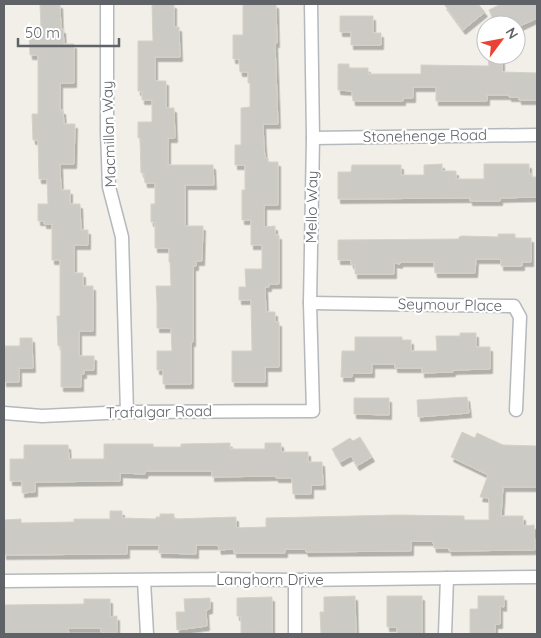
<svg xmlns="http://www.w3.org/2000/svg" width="541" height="638" font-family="Quicksand,sans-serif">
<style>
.building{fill:#cccac5;stroke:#d6d1c6;filter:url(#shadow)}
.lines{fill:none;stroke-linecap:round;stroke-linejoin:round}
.minor-casing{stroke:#b5b8bc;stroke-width:15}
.minor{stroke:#fff;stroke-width:12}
.labels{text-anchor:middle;stroke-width:4.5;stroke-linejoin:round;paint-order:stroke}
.street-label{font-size:15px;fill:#5f6368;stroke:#fff}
</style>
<defs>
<filter id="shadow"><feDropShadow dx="2.5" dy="4.5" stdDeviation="0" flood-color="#0004"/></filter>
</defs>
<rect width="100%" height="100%" fill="#f1efe8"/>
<g class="building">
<polygon points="40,4 60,4 61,29 63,29 64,44 74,44 74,83 60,83 60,110 63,110 64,124 75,124 74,164 60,164 61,190 70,190 70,204 80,204 81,230 88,230 88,245 74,245 74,273 83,273 83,286 93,286 93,331 79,331 79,356 94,356 94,370 84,370 84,374 81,374 81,387 61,387 61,346 58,346 57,316 60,316 60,260 52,260 52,224 44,224 44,221 38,221 38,204 48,204 47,179 39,179 38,140 33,140 32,114 38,114 38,55 30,55 29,29 41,29"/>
<polygon points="152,4 174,4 174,27 179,27 180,57 155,57 155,81 166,81 166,108 174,108 175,138 168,138 168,165 213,165 214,185 185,185 185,226 203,226 202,261 196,261 196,266 193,266 193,342 191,342 191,384 163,384 163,370 157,370 157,351 172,351 171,328 157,328 157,303 156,286 171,286 170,262 169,262 169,248 155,248 155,222 151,222 151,204 155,204 155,183 145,183 144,173 141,173 140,138 138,138 138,122 152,122 152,100 142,100 142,91 138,91 138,41 153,41"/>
<polygon points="243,4 276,4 277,43 275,43 278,124 263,124 264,146 265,158 268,158 268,162 278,162 278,205 264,205 264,227 275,226 275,235 279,235 279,284 269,284 269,287 265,287 266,312 275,312 275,322 279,322 279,367 265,367 265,382 232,382 232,351 252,351 251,300 239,300 239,287 246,287 245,269 262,269 262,245 251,245 251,220 242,220 242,190 245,190 245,165 235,165 235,145 241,145 241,108 250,107 250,83 248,83 248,72 240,72 239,59 233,59 233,35 243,35"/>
<polygon points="444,4 478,4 485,12 463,30"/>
<polygon points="501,4 537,4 537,18 516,28 516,25 496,25 489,10"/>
<polygon points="340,16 373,16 373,33 381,33 381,45 351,45 351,32 340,32"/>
<polygon points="488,57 502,57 502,72 537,73 537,100 519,100 519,97 509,97 509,95 487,95 487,101 436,101 436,87 413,87 413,98 403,98 403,101 353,101 352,91 338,90 338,64 349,64 349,68 368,68 368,74 421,74 421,65 489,66"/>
<polygon points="442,164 442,171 456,171 456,179 484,179 484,164 529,164 529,174 532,174 532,177 537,177 537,197 500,198 500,201 470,201 470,198 338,199 338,172 351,172 352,165 401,165 401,175 424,175 424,165"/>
<polygon points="498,234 515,234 515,238 531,238 531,262 522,262 522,266 501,266 501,259 476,259 475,273 435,273 434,262 400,262 400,264 394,263 394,274 355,274 355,264 351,264 351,260 338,260 338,240 459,239 459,237 462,236 498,237"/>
<polygon points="460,333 476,333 476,347 490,347 490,369 453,370 453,372 422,373 422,368 395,368 395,364 372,364 372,373 352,373 352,377 341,377 342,351 355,351 355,337 402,337 402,340 411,340 411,351 437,351 436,336 460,336"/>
<polygon points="20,338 32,338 33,368 19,368 19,382 4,382 4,346 20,346"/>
<polygon points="467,397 469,413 418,417 417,400"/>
<polygon points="354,398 389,398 389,415 354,414"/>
<polygon points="462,432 475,438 477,433 503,445 537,446 537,487 503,487 501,516 523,516 523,526 534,525 535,550 449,551 449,548 434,548 433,541 411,541 411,551 306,552 305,549 285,549 285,553 234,553 234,549 219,550 218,545 196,545 196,554 159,553 159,545 127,545 127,554 4,555 4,520 21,519 21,523 74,522 74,519 110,519 110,511 122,511 122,518 156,519 156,517 160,517 160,514 174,514 174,519 236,517 236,528 266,527 266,518 397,515 464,516 464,520 489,520 489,498 480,497 488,475 451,457"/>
<polygon points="360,437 372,457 357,466 351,456 340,462 332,449 350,438 353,441"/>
<polygon points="230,443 230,449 265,449 265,443 281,443 281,452 308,452 308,462 322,462 323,485 311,485 311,494 293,494 292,478 276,478 276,476 212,477 212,471 146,471 145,474 120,473 120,481 35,482 35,492 22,493 22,481 10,481 10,459 24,459 24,445 68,445 69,459 104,459 104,444 153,444 153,447 181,447 181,444"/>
<polygon points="355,596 356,634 321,634 320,612 324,612 324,597"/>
<polygon points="387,596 422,596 422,634 397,634 397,627 387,627"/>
<polygon points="478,596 504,596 504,607 500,606 500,624 495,624 495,634 470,634 470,609 478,609"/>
<polygon points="272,597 272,634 241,634 241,616 237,616 237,598"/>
<polygon points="210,598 210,609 206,610 207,626 177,630 176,612 185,612 184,599"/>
<polygon points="84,599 110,599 110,617 117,616 117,633 101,632 101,628 68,628 69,634 4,634 4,605 84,604"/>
</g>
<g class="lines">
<defs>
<g id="minor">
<polyline points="107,4 107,132 109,187 122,237 127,412"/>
<polyline points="313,138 537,135"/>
<polyline points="310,303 514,306 520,317 516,410"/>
<polyline points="4,413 42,416 127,412 313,411 310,303 313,138 311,4"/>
<polyline points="295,580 295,634"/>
<polyline points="4,581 227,579 295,580 537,577"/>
<polyline points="144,581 147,634"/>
<polyline points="445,634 447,578"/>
</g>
</defs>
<use href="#minor" class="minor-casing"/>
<use href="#minor" class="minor"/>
</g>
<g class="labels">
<g class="street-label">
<text transform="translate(109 134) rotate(-92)" y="5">Macmillan Way</text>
<text transform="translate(425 136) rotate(-1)" y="5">Stonehenge Road</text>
<text transform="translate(312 207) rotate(-89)" y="5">Mello Way</text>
<text transform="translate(450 305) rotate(1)" y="5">Seymour Place</text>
<text transform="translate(159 412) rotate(-1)" y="5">Trafalgar Road</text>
<text x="270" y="585">Langhorn Drive</text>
</g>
</g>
<rect width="541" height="638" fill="none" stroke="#5f6368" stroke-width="10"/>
<g transform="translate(501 40) rotate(58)"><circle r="24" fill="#ffffff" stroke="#bfc1c3"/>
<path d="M0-4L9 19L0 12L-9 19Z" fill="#ea4335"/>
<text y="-8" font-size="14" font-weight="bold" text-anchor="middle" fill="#5f6368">N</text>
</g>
<path d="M18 38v8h101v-8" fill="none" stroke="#5f6368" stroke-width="2.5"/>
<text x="25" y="38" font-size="15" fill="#5f6368" stroke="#ffffff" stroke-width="4" paint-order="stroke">50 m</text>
</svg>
